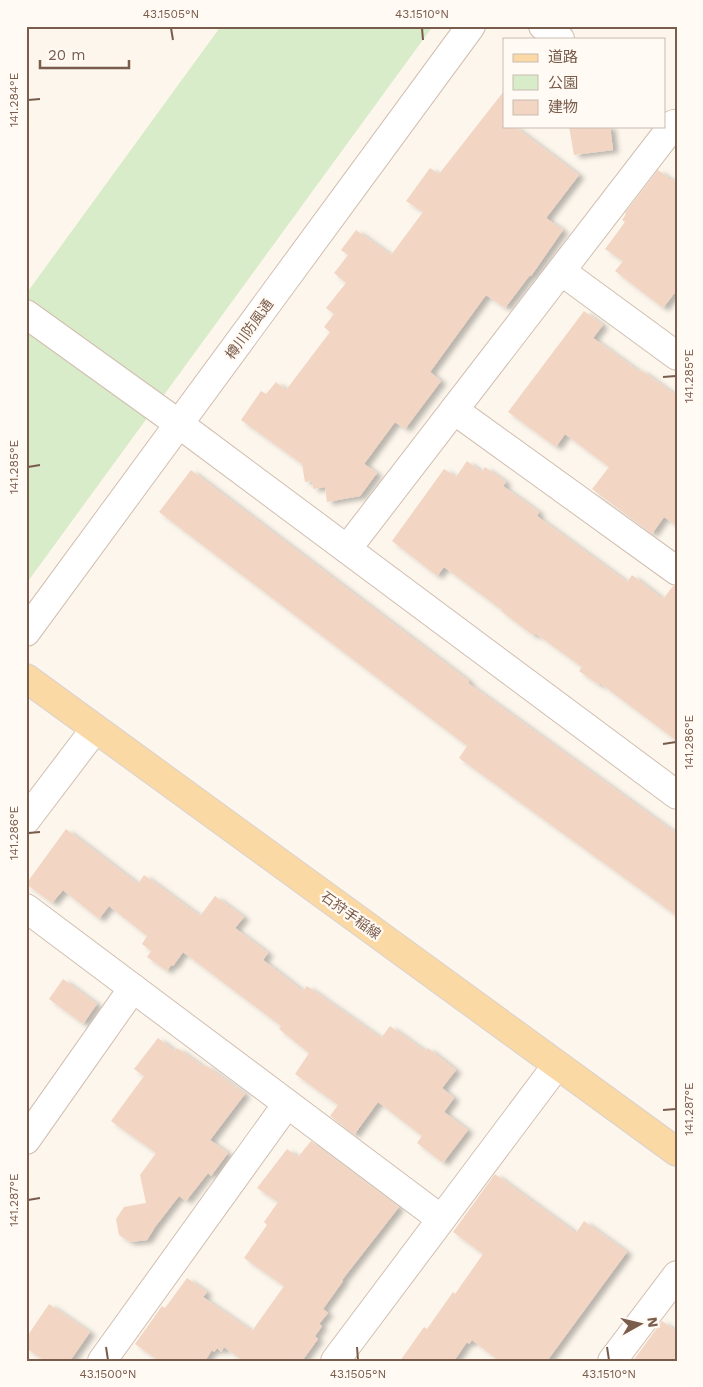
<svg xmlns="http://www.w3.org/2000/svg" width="703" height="1387" font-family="'Work Sans','Noto Sans JP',sans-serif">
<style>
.green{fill:#d8ecc9}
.building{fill:#f3d5c3;filter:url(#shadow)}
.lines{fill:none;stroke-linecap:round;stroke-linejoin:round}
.minor-casing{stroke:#d1beb0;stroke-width:30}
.major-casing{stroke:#dad1cd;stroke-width:30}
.minor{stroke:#fff;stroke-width:28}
.major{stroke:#fbd9a5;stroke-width:28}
.ticks{fill:none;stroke:#7a5c4d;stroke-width:2}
.labels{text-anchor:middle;stroke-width:4.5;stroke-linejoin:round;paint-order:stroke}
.street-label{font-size:14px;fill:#7a5c4d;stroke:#fffaf3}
.neatline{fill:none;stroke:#7a5c4d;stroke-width:2}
.ticks-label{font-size:12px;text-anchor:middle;fill:#7a5c4d}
</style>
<defs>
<filter id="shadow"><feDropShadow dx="5.5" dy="3" stdDeviation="2.5" flood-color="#0004"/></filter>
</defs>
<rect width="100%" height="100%" fill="#fdf6ec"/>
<polygon class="green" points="221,26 433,26 26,584 26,294"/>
<g class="building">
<polygon points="504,91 504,126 514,126 579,175 546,218 563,230 531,276 530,275 505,308 486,295 430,372 441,381 405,429 395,422 364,464 377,473 360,496 327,502 325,487 313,489 312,481 305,482 302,464 241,420 261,391 266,394 276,382 286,390 330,332 324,327 334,314 326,308 346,283 334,273 348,255 341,250 356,230 391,255 423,212 406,201 430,168 439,174"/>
<polygon points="569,126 610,126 613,150 574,155"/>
<polygon points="658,170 677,184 677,290 663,308 615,271 623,261 605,249 625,222 622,220 626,214 625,213"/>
<polygon points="584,311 603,325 593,338 640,372 641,370 677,396 677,526 664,517 652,534 592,489 609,467 565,434 556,447 508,412"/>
<polygon points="467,461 482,472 485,467 506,482 503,486 539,512 537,516 627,582 632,575 663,599 673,586 677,586 677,741 600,683 599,685 579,671 582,667 535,633 534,636 501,611 502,610 444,567 437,576 392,541 444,469 456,477"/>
<polygon points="191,470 469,681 468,683 677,834 677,916 459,758 467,746 159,512"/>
<polygon points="66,829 138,884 144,875 200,916 215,896 244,917 235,928 268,953 263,960 303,991 307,986 381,1038 390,1026 425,1051 428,1048 456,1070 442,1088 454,1098 444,1112 468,1130 443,1163 417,1143 422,1136 378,1102 354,1135 330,1116 338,1105 295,1074 309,1053 279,1029 281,1026 183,952 173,966 171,965 167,971 147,957 151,951 142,944 147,936 109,906 99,919 63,890 52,903 26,884"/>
<polygon points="63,979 97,1004 83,1024 49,999"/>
<polygon points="158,1038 175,1051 177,1048 204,1067 205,1065 245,1094 210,1140 228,1153 211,1176 208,1173 186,1201 179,1196 155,1227 147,1240 130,1242 119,1235 116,1219 124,1207 146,1203 140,1175 156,1153 111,1121 144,1076 134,1069"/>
<polygon points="311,1141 399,1207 342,1280 343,1281 323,1309 328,1313 319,1324 322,1326 315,1336 318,1339 302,1361 243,1361 224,1347 221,1352 217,1348 214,1352 212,1350 205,1361 159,1361 135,1344 162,1306 165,1308 187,1278 207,1292 203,1297 252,1331 284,1286 244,1258 267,1225 264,1222 278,1202 257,1188 287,1149 298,1157"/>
<polygon points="495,1174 576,1233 584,1221 627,1252 547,1361 499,1361 472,1340 469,1344 467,1342 454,1361 400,1361 424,1327 427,1329 453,1292 455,1294 483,1254 453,1232"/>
<polygon points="49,1304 90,1332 70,1361 45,1361 26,1348 26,1338"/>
<polygon points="662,1321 677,1332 677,1361 633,1361"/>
</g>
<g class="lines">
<defs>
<g id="minor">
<polyline points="543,26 560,39"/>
<polyline points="561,271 677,356"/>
<polyline points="26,314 179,424 677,795"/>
<polyline points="454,410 677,571"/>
<polyline points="347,549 674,124"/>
<polyline points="26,632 471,26"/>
<polyline points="26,820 95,729"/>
<polyline points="26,908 441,1219"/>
<polyline points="26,1140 133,988"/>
<polyline points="102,1361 287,1104"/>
<polyline points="335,1361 557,1065"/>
<polyline points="612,1361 677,1275"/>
</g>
<polyline id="major" points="26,678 677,1152"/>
</defs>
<use href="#minor" class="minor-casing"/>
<use href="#major" class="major-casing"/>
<use href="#minor" class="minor"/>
<use href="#major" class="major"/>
</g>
<path class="ticks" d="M171,28L173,40M422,28L423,40M28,100L40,99M663,377L676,376M28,467L40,465M663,744L676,742M28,833L40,832M663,1110L676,1109M28,1200L40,1198M106,1347L108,1360M357,1347L358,1360M607,1347L609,1360"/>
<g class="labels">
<g class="street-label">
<text transform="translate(249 329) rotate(-54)" y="5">樽川防風通</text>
<text transform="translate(351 915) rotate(36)" y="5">石狩手稲線</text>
</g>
</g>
<rect width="703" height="1387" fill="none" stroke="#fffaf3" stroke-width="55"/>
<rect x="503" y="38" width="162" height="90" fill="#fffaf3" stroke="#cabbb1"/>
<rect x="513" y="54" width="25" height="8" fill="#fbd9a5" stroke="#cabbb1"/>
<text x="548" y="62" font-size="15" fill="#7a5c4d">道路</text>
<rect x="513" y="75" width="25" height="15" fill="#d8ecc9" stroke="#cabbb1"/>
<text x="548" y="88" font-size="15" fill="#7a5c4d">公園</text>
<rect x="513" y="100" width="25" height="15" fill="#f3d5c3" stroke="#cabbb1"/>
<text x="548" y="112" font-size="15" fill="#7a5c4d">建物</text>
<g transform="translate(640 1324) rotate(82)" stroke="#fffaf3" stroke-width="4" paint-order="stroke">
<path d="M0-4L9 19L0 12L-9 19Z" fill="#7a5c4d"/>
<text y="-8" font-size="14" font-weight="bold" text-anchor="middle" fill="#7a5c4d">N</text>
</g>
<path d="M40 60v8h89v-8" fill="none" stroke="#7a5c4d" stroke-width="2.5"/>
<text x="48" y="60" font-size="15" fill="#7a5c4d" stroke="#fffaf3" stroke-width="4" paint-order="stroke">20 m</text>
<rect x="28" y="28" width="648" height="1332" class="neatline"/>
<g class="ticks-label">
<text x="171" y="18">43.1505°N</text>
<text x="422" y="18">43.1510°N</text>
<text transform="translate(14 100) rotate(-90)" y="4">141.284°E</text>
<text transform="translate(689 376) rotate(-90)" y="4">141.285°E</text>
<text transform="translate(14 467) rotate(-90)" y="4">141.285°E</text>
<text transform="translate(689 742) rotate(-90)" y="4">141.286°E</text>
<text transform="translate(14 833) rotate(-90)" y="4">141.286°E</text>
<text transform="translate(689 1109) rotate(-90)" y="4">141.287°E</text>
<text transform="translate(14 1200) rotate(-90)" y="4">141.287°E</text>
<text x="108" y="1378">43.1500°N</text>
<text x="358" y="1378">43.1505°N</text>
<text x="609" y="1378">43.1510°N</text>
</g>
</svg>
